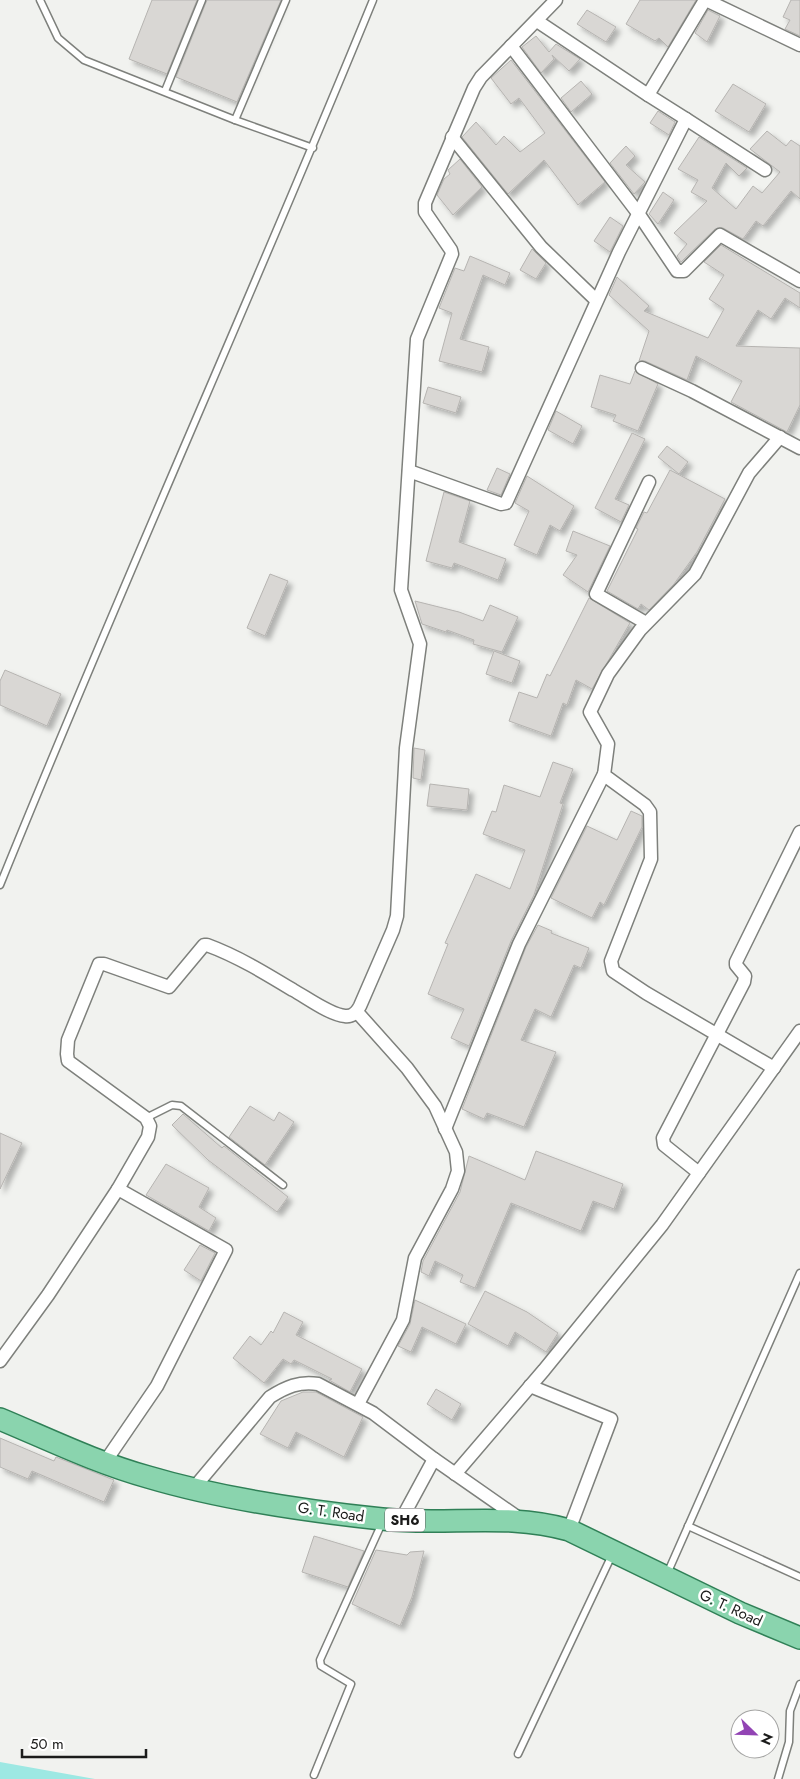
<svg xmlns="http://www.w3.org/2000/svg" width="800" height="1779" font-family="Jost,sans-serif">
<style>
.water{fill:#9de8e3}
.building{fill:#d9d7d4;stroke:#b6b4b1;filter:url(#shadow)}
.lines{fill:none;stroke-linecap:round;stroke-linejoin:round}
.service-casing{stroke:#7e807c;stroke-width:9}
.minor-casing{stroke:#7e807c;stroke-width:15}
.primary-casing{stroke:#308057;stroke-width:24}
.service{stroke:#fff;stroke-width:6}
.minor{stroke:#fff;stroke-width:12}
.primary{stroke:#8ad4ae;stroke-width:21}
.labels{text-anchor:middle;stroke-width:5;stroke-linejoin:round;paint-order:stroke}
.shield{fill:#fff;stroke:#5f5f5f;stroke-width:1}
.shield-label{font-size:14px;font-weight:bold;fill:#1b1b1a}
.street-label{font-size:15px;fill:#1b1b1a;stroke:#fff}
</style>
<defs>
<filter id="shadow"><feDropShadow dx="4.5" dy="4.5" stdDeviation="2.5" flood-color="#0004"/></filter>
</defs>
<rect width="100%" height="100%" fill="#f1f2ef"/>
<polygon class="water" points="0,1762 95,1779 0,1779"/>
<g class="building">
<polygon points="152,0 197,0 167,74 129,59"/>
<polygon points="207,0 281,0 237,102 176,77"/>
<polygon points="640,0 696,0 668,47 659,38 655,41 626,24"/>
<polygon points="791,0 800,0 800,36 785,29 790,20 783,17"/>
<polygon points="587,10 616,27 606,42 577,24"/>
<polygon points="708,10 720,16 707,42 695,33"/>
<polygon points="536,36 549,52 556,44 580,59 569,71 552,55 554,59 541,73 522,47"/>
<polygon points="511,60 605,182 578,205 544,160 508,194 462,137 476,122 496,145 504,136 520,152 545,133 519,98 511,104 491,78"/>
<polygon points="581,81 592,94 571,112 561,98"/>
<polygon points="733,84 766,104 749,132 715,111"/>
<polygon points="658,111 675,122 669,135 650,123"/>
<polygon points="767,131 786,146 791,140 800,146 800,199 791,191 763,226 756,221 743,239 723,228 715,229 681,262 677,256 687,244 674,233 707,201 691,192 698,180 678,169 699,137 747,168 739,176 726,163 712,188 736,209 753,186 762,193 780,172 750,149"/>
<polygon points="626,146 635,156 626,165 645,182 634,194 610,163"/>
<polygon points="460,159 482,187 453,215 437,195 444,179 450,174 448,170"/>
<polygon points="663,192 674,200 658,224 649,214"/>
<polygon points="610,217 623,226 610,252 594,241"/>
<polygon points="721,245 800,293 800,308 785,298 771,319 758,310 736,346 800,348 800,405 787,432 731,402 742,381 696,356 687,380 645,361 639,361 649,331 609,295 617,277 649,306 644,311 708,338 724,309 709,299 724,275 704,262"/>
<polygon points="532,249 546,263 536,279 520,270"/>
<polygon points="470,256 510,273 505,285 483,275 460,339 489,347 482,372 439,361 452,313 439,308 455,268 464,271"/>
<polygon points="635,371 658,384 638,431 613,421 616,415 591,407 600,375 630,384"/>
<polygon points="428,387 461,397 456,413 423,403"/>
<polygon points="556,411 582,426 573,444 548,430"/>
<polygon points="632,433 645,439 615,499 629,505 621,522 595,508"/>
<polygon points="667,446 688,462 679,474 658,457"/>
<polygon points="497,468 510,474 501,495 487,490"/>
<polygon points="670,470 725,499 697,552 674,584 649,610 641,604 638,609 607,591 638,529 636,528 644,512 647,513"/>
<polygon points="527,476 574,506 560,531 550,525 537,555 514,545 529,511 515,503"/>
<polygon points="444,492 470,501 459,542 506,559 498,580 454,563 452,568 426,561"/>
<polygon points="573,531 610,546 588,592 563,575 577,555 566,551"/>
<polygon points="270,574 288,581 265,636 247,628"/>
<polygon points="589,598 630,623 592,689 576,680 567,705 563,703 551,736 509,721 519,692 537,698 547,674 550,676"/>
<polygon points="415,601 459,612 483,621 490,605 518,617 502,652 473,644 474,640 447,630 446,632 422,624"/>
<polygon points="494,651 520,661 512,683 486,674"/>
<polygon points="5,670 61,694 47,726 0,705 0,681"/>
<polygon points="414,748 425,750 421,780 413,778"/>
<polygon points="553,762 573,769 560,803 563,804 534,895 511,941 469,1046 451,1038 464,1009 428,994 448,944 445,943 476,874 510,889 525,850 483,834 492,811 496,812 504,785 540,797"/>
<polygon points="430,784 469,789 467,810 427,806"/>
<polygon points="631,811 642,816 642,827 604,905 600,902 592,918 551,898 587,826 617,840"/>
<polygon points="538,925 552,931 551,933 589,948 581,968 574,965 551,1017 535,1009 521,1040 556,1052 524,1127 487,1113 484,1119 462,1109 526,947"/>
<polygon points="250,1106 274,1121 279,1112 294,1122 265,1165 229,1137"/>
<polygon points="183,1114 222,1148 224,1146 288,1197 277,1212 208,1160 172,1125"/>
<polygon points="0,1133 22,1143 0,1189"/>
<polygon points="536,1151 623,1184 614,1209 593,1201 581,1231 511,1203 475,1288 460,1282 463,1275 435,1261 429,1276 421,1272 423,1261 460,1192 469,1156 525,1180"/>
<polygon points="166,1164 209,1188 199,1207 216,1218 209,1231 146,1195"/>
<polygon points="200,1245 215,1253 201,1281 184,1270"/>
<polygon points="485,1291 527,1312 558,1333 546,1352 515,1332 508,1346 468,1324"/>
<polygon points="415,1300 466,1324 456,1344 422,1327 411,1352 398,1346 410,1324"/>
<polygon points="284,1312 303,1322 296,1335 362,1369 350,1392 329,1380 332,1379 294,1360 291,1364 283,1359 264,1383 233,1358 250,1336 261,1345 271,1331 273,1333"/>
<polygon points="436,1389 461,1404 452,1420 427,1404"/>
<polygon points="303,1392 316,1392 363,1417 344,1457 296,1432 288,1448 260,1434 281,1401"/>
<polygon points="0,1438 54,1461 56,1457 114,1480 104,1502 32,1471 28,1479 0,1467"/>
<polygon points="314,1536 364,1551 348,1587 302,1572"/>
<polygon points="376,1550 407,1555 410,1552 424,1551 412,1597 400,1626 352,1604"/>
</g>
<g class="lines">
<defs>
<g id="service">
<polyline points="40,0 58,38 84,60 235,120 313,148"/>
<polyline points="165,91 202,0"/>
<polyline points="235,120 286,0"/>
<path d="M0,885C120,588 252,296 373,0"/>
<polyline points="146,1118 172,1105 181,1106 283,1185"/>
<polyline points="688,1526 800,1577"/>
<polyline points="667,1574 800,1273"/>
<polyline points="518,1754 612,1555"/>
<polyline points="314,1775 351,1684 321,1666 320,1660 382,1523"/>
<polyline points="778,1779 789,1742 790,1711 800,1684"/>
</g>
<g id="minor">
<polyline points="706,0 800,45"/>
<polyline points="537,21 648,95 705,0"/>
<polyline points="511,46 638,213 677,271 684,271 720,235 800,281"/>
<polyline points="686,119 765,170"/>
<polyline points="452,137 541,247 596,300"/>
<polyline points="642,368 692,391 800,448"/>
<polyline points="409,471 501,504 506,503 619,252 686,119 648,95"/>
<polyline points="646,623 596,594 649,482"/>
<polyline points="357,1012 407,1068 435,1106 456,1152 458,1171 452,1189 415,1258 403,1320 358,1404"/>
<polyline points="774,1068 646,993 613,971 611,961 651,859 650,812 645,805 604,775 608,744 590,712 608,674 640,630 695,574 749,473 780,437"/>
<polyline points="445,1129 519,944 604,774"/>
<polyline points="699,1173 664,1145 663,1138 744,982 745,976 736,965 736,962 800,832"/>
<path d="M118,1189L148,1137L150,1126L146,1118L68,1061L67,1054L68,1040L99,964H104L169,987L204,945H207C237,956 265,973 293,990C306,997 330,1015 345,1016C352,1017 357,1012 360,1006L393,930L397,916L406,748L420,644L401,590L417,339L452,254L451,250L425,212V203L474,88L481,77L556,0"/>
<polyline points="0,1361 48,1295 118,1189 226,1250 157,1386 105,1462"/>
<polyline points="530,1386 611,1419 569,1530"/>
<polyline points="455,1474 544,1370 662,1225 800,1031"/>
<path d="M193,1489L270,1397C286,1387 299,1381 318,1384L373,1413L434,1459L520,1519"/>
<polyline points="401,1520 434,1459"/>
</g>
<path id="primary" d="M0,1419C48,1439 97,1463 148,1477C222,1499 305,1511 382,1519C446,1526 506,1512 569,1530L740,1613L800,1638"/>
</defs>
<use href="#service" class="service-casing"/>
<use href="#minor" class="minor-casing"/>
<use href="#primary" class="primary-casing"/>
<use href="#service" class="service"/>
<use href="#minor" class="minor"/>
<use href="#primary" class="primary"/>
</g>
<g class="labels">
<rect class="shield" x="385" y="1508.5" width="40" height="23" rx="4"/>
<g class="shield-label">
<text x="405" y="1525">SH6</text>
</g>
<g class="street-label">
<text transform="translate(331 1512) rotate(8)" y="5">G. T. Road</text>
<text transform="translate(731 1608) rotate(25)" y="5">G. T. Road</text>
</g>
</g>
<g transform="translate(755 1734) rotate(113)"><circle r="24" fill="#ffffff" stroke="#a4a4a3"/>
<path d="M0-4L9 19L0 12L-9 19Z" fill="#9244b4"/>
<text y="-8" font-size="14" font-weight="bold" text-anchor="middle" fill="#1b1b1a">N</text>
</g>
<path d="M22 1749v8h124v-8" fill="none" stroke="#1b1b1a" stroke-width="2.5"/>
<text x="30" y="1749" font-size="15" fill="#1b1b1a" stroke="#ffffff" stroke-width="4" paint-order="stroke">50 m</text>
</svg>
